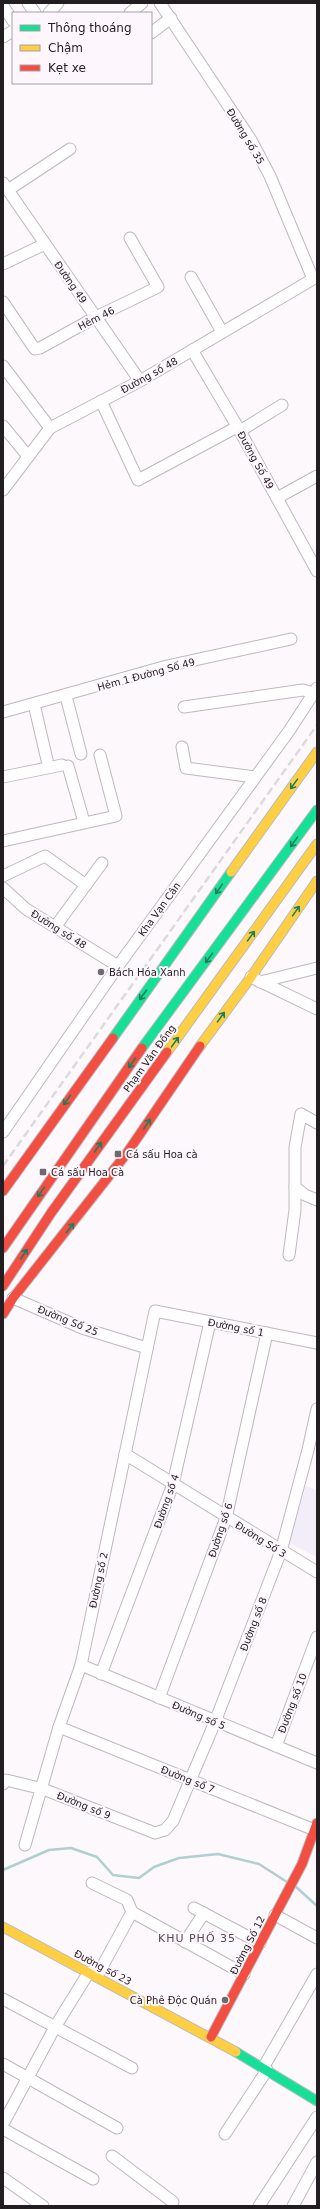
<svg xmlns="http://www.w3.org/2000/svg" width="320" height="2209" font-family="'DejaVu Sans',sans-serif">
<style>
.commercial{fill:#f1edf9}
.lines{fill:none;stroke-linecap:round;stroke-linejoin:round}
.stream{stroke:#b0cfd0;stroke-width:2.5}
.street-casing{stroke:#bdb9bd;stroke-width:13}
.fast-casing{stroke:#bdb9bd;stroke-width:11}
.slow-casing{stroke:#bdb9bd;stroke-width:11}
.jam-casing{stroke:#bdb9bd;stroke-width:11}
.street{stroke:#fffeff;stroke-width:11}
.fast{stroke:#16e098;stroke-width:9}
.slow{stroke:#ffcf43;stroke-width:9}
.jam{stroke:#f24e42;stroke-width:9}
.rail{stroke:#dcdadc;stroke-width:2.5;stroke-dasharray:8 4;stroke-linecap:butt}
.oneway{stroke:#1c7e5c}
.poi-dot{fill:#6e6a6e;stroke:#fef6fd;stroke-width:1.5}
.labels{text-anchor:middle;stroke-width:4;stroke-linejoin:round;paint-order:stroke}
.street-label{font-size:10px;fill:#221d21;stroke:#fef6fd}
.poi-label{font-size:10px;fill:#221d21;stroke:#fef6fd;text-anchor:start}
.neighbourhood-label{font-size:11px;letter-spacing:1px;fill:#564b54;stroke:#fef6fd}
</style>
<rect width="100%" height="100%" fill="#fcf8fc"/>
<polygon class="commercial" points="306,1486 317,1490 317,1557 289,1543"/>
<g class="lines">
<g class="stream">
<polyline points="3,1870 49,1850 71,1848 97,1857 113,1875 139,1878 154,1867 179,1858 218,1854 259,1864 287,1882"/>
<polyline points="295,1886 317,1906"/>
</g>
<defs>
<g id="street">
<polyline points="28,3 35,13"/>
<polyline points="3,6 13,21"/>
<polyline points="49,13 58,3"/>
<polyline points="130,13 142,3"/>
<polyline points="151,33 171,18"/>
<polyline points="3,37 13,31"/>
<polyline points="3,183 140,381"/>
<polyline points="8,190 70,149"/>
<polyline points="3,264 45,244"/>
<polyline points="191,277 222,332"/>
<polyline points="3,302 32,345 35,349 40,348 96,317 158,287 130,238"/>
<polyline points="192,350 240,431 317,571"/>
<polyline points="3,366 50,428"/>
<polyline points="101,401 138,480 237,427"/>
<polyline points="3,426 27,455"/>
<polyline points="240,431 282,405"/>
<polyline points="3,490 50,428 140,381 313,279 270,176 251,140 160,3"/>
<polyline points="277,498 317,476"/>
<polyline points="66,696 81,754"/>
<polyline points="34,704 47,760"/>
<polyline points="184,707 303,690 314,693"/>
<polyline points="3,712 167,666 291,639"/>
<polyline points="182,747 186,768 255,777"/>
<polyline points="68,766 84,822"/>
<polyline points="3,777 62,765"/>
<polyline points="3,841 116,816 100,755"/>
<polyline points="3,876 45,856 86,885"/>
<polyline points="3,888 26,909 118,966"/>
<polyline points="55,927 102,863"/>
<polyline points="251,977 317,1009"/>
<polyline points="260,982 317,968"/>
<polyline points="3,1132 118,966 289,731 317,688"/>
<polyline points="295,1187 305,1195 317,1200"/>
<polyline points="289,1255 295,1210 295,1147 301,1114 317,1123"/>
<polyline points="13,1298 82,1328 147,1348"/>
<polyline points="125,1454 317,1572"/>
<polyline points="81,1665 317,1763"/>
<polyline points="101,1674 173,1484 210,1322"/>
<polyline points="159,1698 226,1518 267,1333"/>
<polyline points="59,1727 317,1831"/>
<polyline points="276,1746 317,1637"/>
<polyline points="3,1784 6,1780 43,1789 155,1833 165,1830 173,1821 215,1722 281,1551 308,1450 317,1409"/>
<polyline points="25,1845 59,1727 81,1665 155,1311 317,1343"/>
<polyline points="92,1883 127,1900 132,1912 244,1974"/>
<polyline points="194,1908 260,1943"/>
<polyline points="275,1915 317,1938"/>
<polyline points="185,1942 204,1913"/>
<polyline points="97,1976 132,1912"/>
<polyline points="3,1999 132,2068"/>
<polyline points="3,2064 117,2128"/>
<polyline points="263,2068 317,1974"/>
<polyline points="3,2124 55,2027 89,1972"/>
<polyline points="3,2129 93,2179"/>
<polyline points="225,2134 267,2070"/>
<polyline points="112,2156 173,2202"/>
<polyline points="3,2178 43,2206"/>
<polyline points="259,2206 317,2117"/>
<polyline points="293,2206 317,2162"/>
</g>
<g id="fast">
<polyline points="113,1038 231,872"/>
<polyline points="142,1048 317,810"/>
<polyline points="236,2052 317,2101"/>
</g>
<g id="slow">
<polyline points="231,872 317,752"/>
<polyline points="200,1046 251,977 317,881"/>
<polyline points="167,1052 317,844"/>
<polyline points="3,1927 236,2052"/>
</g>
<g id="jam">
<polyline points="3,1191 113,1038"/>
<polyline points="3,1248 142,1048"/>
<polyline points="3,1286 51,1213 167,1052"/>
<polyline points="3,1314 13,1298 127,1153 200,1046"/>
<polyline points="211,2037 302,1864 317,1823"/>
</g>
</defs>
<use href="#street" class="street-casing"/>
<use href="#fast" class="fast-casing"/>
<use href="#slow" class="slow-casing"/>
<use href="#jam" class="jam-casing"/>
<use href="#street" class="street"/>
<use href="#fast" class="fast"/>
<use href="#slow" class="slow"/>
<use href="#jam" class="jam"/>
<polyline class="rail" points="3,1166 317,725"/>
</g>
<defs><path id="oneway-shaft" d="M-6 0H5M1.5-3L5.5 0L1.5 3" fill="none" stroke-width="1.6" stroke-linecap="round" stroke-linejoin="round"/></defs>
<g class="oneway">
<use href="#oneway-shaft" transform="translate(294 784) rotate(126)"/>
<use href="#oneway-shaft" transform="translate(294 842) rotate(126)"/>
<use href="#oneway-shaft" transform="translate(219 889) rotate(125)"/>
<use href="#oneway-shaft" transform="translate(296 911) rotate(-55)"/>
<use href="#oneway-shaft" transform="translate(251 936) rotate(-54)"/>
<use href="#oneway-shaft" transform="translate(209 958) rotate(126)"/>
<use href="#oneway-shaft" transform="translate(143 995) rotate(126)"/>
<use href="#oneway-shaft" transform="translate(221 1017) rotate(-54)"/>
<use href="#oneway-shaft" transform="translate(175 1042) rotate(-54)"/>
<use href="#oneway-shaft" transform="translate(132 1063) rotate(126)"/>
<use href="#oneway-shaft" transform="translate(67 1100) rotate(125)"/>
<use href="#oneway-shaft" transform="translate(147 1124) rotate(-56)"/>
<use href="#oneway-shaft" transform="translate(98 1147) rotate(-54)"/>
<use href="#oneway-shaft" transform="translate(41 1192) rotate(125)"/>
<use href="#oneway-shaft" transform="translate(70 1228) rotate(-52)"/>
<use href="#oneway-shaft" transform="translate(24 1254) rotate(-57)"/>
</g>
<g class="poi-dot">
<circle cx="101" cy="972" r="4"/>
<rect x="114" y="1150" width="8" height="8" rx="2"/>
<rect x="39" y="1168" width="8" height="8" rx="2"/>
<circle cx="225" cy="2000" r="4"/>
</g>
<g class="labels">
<g class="street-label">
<text transform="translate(246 136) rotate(59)" y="4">Đường số 35</text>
<text transform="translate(71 282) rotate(55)" y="4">Đường 49</text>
<text transform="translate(96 318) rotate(-27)" y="4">Hẻm 46</text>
<text transform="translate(149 375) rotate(-29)" y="4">Đường số 48</text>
<text transform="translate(256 460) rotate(61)" y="4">Đường Số 49</text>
<text transform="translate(146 674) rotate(-15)" y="4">Hẻm 1 Đường Số 49</text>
<text transform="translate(159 909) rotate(-54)" y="4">Kha Vạn Cân</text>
<text transform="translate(59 929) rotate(32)" y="4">Đường số 48</text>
<text transform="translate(149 1058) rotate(-54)" y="4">Phạm Văn Đồng</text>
<text transform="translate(68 1320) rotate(22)" y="4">Đường Số 25</text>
<text transform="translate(236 1327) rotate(11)" y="4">Đường số 1</text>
<text transform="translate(166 1501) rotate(-71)" y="4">Đường số 4</text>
<text transform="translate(220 1530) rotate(-72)" y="4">Đường số 6</text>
<text transform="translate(261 1539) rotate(32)" y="4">Đường Số 3</text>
<text transform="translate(98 1580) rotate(-78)" y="4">Đường số 2</text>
<text transform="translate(253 1624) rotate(-69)" y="4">Đường số 8</text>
<text transform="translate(292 1703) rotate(-69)" y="4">Đường số 10</text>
<text transform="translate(199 1715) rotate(23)" y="4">Đường số 5</text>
<text transform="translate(188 1779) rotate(22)" y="4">Đường số 7</text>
<text transform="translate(84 1805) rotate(22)" y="4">Đường số 9</text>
<text transform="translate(247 1945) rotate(-63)" y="4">Đường Số 12</text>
<text transform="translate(103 1967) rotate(28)" y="4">Đường số 23</text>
</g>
<g class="poi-label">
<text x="109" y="976">Bách Hóa Xanh</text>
<text x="126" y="1158">Cá sấu Hoa cà</text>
<text x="51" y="1176">Cá sấu Hoa Cà</text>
<text x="217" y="2004" text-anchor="end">Cà Phê Độc Quán</text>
</g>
<g class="neighbourhood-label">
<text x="197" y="1942">KHU PHỐ 35</text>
</g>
</g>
<rect width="320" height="2209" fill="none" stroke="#221d21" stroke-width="8"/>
<rect x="12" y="12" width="140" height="72" fill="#fef6fd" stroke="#a69fa5"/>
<rect x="20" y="25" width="20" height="6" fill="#16e098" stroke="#a69fa5"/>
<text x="48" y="32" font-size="12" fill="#221d21">Thông thoáng</text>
<rect x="20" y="45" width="20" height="6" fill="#ffcf43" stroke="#a69fa5"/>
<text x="48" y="52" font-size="12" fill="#221d21">Chậm</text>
<rect x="20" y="65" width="20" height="6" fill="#f24e42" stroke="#a69fa5"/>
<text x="48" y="72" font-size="12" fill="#221d21">Kẹt xe</text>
</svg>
